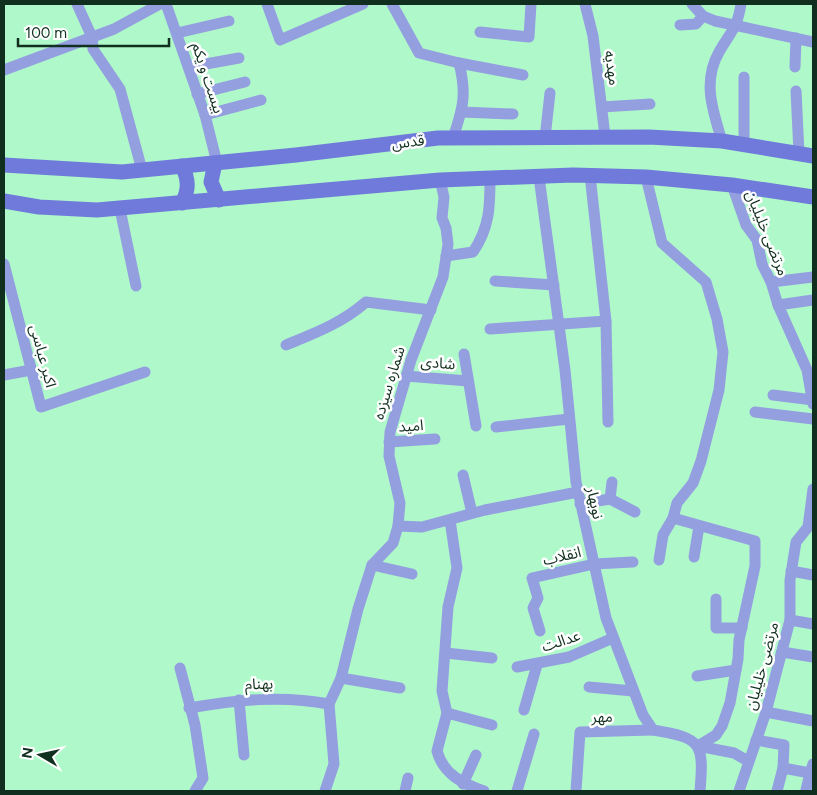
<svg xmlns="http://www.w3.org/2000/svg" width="817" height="795" font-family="Figtree,'Noto Sans Arabic',sans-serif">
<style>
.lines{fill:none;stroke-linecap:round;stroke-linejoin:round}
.street{stroke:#949fe0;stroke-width:11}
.secondary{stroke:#707adb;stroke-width:15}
.labels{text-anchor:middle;stroke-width:5;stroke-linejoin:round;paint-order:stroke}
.street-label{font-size:15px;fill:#112f1e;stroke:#fff}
</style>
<rect width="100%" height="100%" fill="#aff8ca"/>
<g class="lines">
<g class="street">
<polyline points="77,4 92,37 93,49 120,89 142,170"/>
<polyline points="166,4 205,115 217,163"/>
<polyline points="267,4 280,40 363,4"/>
<path d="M392,4L419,53L459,63C467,94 463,108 453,138"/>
<polyline points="585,4 593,36 605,136"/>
<polyline points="692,4 703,16 715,21 813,42"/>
<polyline points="680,25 696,24 703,16"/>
<polyline points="480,32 529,37 531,4"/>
<polyline points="177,33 229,21"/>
<polyline points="459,63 523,75"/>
<polyline points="189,67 239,58"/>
<polyline points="795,67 796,38"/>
<polyline points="4,70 114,29 160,4"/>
<polyline points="796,91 799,153"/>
<polyline points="197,94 245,82"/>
<polyline points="602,107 650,104"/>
<polyline points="462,112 513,114"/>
<polyline points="205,115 261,100"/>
<polyline points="545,138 550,93"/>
<path d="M722,141C713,111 702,82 719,52C731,31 737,29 741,4"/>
<polyline points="744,144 744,77"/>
<polyline points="590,175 606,321 608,422"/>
<path d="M539,177L565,370L576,482L606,618L643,715L653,730C702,738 704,743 700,791"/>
<polyline points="646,177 662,243 706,282 717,319 723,352 719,390 701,461 693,483 677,503 673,518 755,541 755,566 739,640 738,659 730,703 722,726 716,735 698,746"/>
<polyline points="732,185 746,225 757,240 762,264 771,282 778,305 807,370 813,404"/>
<polyline points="120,209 136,286"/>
<path d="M446,256L473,252C490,227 490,206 490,177"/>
<polyline points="4,264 41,407 145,372"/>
<polyline points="495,281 554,285"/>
<polyline points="771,282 813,277"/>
<polyline points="778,305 813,300"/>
<polyline points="490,329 606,321"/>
<path d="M286,345C315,333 342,323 366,302L431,310"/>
<polyline points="464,354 476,426"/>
<polyline points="4,375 31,370"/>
<polyline points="406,376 468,381"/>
<polyline points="773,395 813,400"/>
<polyline points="755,412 813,419"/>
<polyline points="496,427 569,419"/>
<polyline points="389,442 435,439"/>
<polyline points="463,475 472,513"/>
<polyline points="610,499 612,482"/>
<polyline points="580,504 610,499 635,512"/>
<path d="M450,520L457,568L448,607L442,691L447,713L437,751C443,774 463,784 484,791"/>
<polyline points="398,526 422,527 485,510 578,492"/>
<polyline points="694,557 699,526"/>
<polyline points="659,560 663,535 673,518"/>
<polyline points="372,565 412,574"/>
<polyline points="791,571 813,575"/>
<polyline points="716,599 716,628 742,628"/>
<polyline points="790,620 813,624"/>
<polyline points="540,631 533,608 538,598 532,578 594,564 633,562"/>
<polyline points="782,652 813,657"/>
<polyline points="446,653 492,658"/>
<polyline points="517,667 569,657 613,638"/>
<polyline points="180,668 195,725 203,778 195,791"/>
<polyline points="697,676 736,670"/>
<polyline points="341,678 400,688"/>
<polyline points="589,687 633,691"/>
<polyline points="239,700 244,755"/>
<path d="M189,708C237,700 281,695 329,704"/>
<polyline points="524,710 537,665"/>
<polyline points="766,712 813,721"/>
<polyline points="447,713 492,725"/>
<polyline points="756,740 784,745 783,768 810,773 813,764"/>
<polyline points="698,746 734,753 748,761"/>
<polyline points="463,784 476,755"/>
<polyline points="806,790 810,773"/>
<polyline points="325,791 334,764 329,704 341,678 358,609 372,565 393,543 398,526 400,503 389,456 390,432 411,360 443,277 448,244 446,228 442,218 444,197 440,180"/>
<polyline points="405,791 408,778"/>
<polyline points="517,791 534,734"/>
<polyline points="576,791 580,732 653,730"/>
<polyline points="739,791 766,712 790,620 790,580 796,542 808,527 813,489"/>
<polyline points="777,791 783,768"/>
</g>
<g class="secondary">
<polyline points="215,163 211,182 219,200"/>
<polyline points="4,165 122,172 296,155 438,138 649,137 722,141 813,156"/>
<polyline points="4,201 39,207 97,210 440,180 573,175 646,177 732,185 813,197"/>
<path d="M182,203C189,190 189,180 182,166"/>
</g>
</g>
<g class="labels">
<g class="street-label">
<text transform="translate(612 68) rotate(82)" y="5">مهدیه</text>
<text transform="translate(208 78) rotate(72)" y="5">بیست و یکم</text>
<text transform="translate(408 142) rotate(-7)" y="5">قدس</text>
<text transform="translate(767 233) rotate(68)" y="5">مرتضی خلیلیان</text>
<text transform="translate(43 356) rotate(75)" y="5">اکبر عباسی</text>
<text transform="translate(438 363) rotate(4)" y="5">شادی</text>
<text transform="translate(389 383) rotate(-73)" y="5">شماره سیزده</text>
<text transform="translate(411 426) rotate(-4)" y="5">امید</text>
<text transform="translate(595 503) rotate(78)" y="5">نوبهار</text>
<text transform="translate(562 556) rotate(-13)" y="5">انقلاب</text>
<text transform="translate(561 641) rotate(-18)" y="5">عدالت</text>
<text transform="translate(762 666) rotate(-75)" y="5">مرتضی خلیلیان</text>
<text transform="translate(259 684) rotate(-2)" y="5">بهنام</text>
<text transform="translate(602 717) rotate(-2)" y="5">مهر</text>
</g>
</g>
<rect width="817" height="795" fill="none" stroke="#112f1e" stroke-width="10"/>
<g transform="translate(40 755) rotate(279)" stroke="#ffffff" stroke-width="4" paint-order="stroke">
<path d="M0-4L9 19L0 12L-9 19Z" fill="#112f1e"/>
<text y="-8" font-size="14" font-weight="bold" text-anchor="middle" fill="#112f1e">N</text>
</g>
<path d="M18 38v8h151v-8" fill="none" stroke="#112f1e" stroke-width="2.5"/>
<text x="25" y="38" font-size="15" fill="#112f1e" stroke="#ffffff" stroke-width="4" paint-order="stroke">100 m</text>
</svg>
